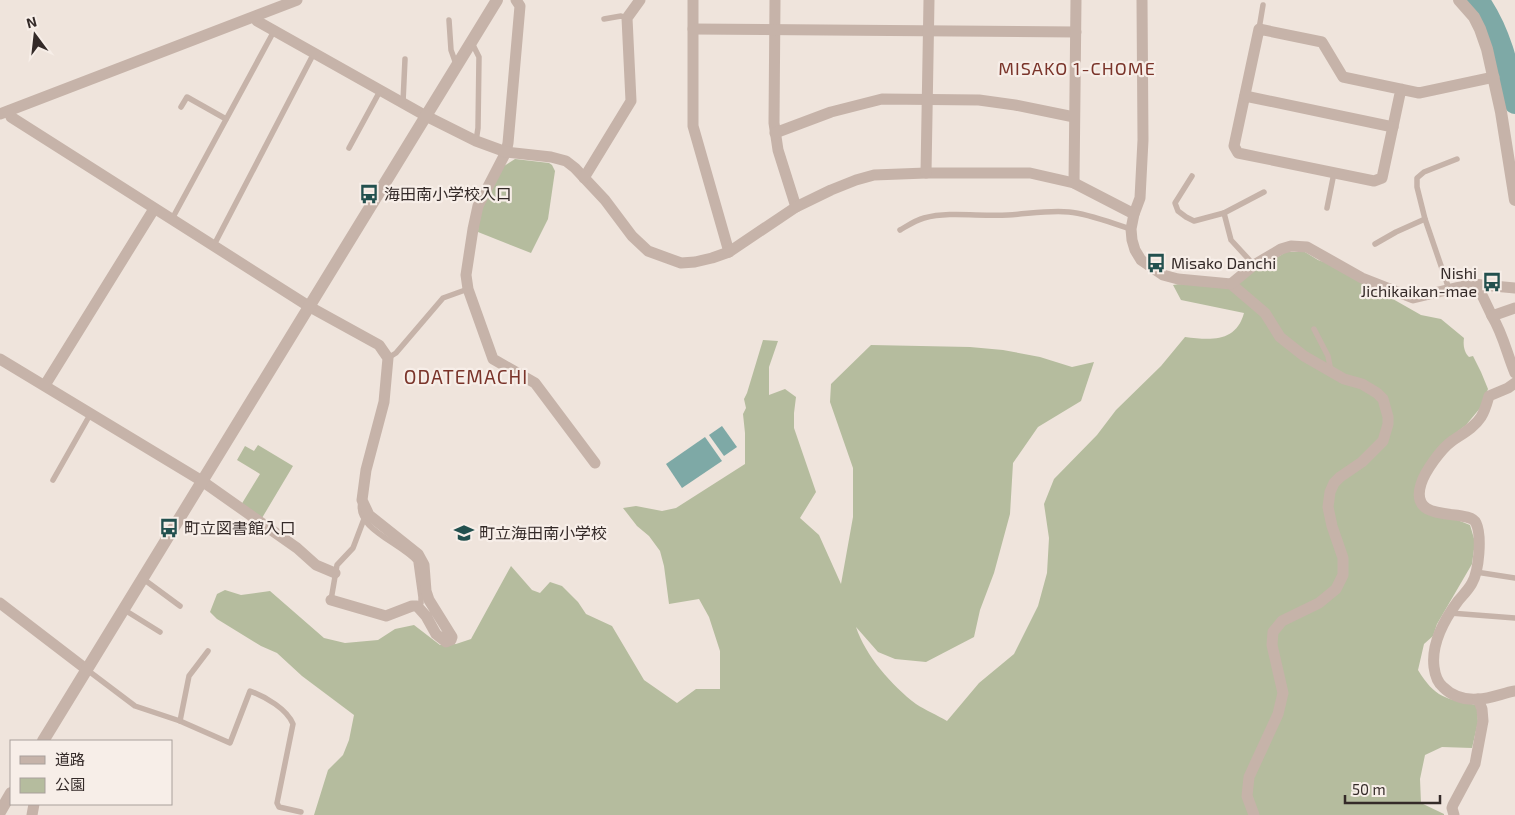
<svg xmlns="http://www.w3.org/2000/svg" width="1515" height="815" font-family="'Exo 2','Noto Sans JP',sans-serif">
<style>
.green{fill:#b5bc9e}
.water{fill:#7ea9a6}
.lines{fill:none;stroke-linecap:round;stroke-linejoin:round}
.river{stroke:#7ea9a6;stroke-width:22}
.service{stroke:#c6b3a9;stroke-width:5.5}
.minor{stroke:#c6b3a9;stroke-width:11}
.tertiary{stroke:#c6b3a9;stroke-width:12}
.labels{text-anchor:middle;stroke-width:4.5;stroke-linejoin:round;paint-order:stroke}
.poi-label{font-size:16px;fill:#342a28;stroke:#f7eee8;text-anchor:start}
.neighbourhood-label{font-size:18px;letter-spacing:1px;fill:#7a342a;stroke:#f7eee8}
.quarter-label{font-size:19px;letter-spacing:1px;fill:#7a342a;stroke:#f7eee8}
</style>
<rect width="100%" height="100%" fill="#efe4dc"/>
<g class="green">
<polygon points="515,159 549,163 552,165 555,171 548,219 531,253 478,232 479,210 501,168"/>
<path d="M1286,252H1305L1318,260L1333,265L1421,315L1441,319L1464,338C1463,345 1464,352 1469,357L1473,356L1481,372L1488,389L1481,407L1466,425L1444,442L1417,504L1470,525L1475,542L1472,564L1437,624L1433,636L1424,644L1418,670C1435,698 1446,699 1477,705L1478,722L1472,748L1442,747L1425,755L1420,779L1421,803L1444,814V815H314L328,770L343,755L349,740L354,715L302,676L277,653L261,646L217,619L210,612L217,594L225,590L241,595L270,591L324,638L345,643L378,640L395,629L414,625L440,645L456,644L471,639L511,566L532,590L540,593L550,582L562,586L578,602L586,614L612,626L644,680L677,703L696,689H720V651L709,617L699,599L669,604L664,566L660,551L649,536L637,526L623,508L636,506L662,511L676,508L745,464V433L743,414L746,408L744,399L747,393L763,340L778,341L769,367V395L785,389L796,397L794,413V428L816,492L800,518L819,535L841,584L853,517V468L830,402L831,384L871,345L970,347L1003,350L1040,357L1072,367L1094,362L1081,401L1038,427L1013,463L1010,514L994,573L980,610L974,637L926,662L895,659L878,652L856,627C865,655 892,686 916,704C925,710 937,715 947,721L979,683L1014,654L1038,606L1047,573L1049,538L1044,504L1054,479L1097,435L1116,410L1161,366L1185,337C1210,340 1236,343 1244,313L1181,300L1173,285C1186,282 1199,287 1212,284C1238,279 1263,266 1286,252Z"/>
<polygon points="258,445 293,466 262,518 241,505 260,474 237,460 245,446 254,451"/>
</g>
<g class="water">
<polygon points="722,426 737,447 724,456 709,435"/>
<polygon points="705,437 722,461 682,488 666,464"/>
</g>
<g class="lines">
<path class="river" d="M1478,0C1500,31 1508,66 1515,103"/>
<g class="service">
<polyline points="604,19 621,16 627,18"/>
<polyline points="449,20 451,50 456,64"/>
<polyline points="1259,29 1263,5"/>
<polyline points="472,43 479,57 478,128 476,141"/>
<polyline points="403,102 405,59"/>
<polyline points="181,107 187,97 226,119"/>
<polyline points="349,148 380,91"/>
<polyline points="1192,176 1175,203 1178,211 1186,217 1194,221 1224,213 1264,192"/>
<polyline points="1327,208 1334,173"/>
<polyline points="1224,213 1231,240 1254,265"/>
<polyline points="172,219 274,31"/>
<polyline points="1425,219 1417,187 1417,178 1424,172 1457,159"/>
<path d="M900,230C907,226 916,220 924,218C951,211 980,217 1008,215C1028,214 1048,210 1069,212C1090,214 1111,223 1131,229"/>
<polyline points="1375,244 1396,232 1425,219 1449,289"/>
<polyline points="214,245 314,53"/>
<polyline points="1314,329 1328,356 1331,371"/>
<polyline points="388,358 396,353 443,298 468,289"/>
<polyline points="53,480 91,413"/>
<path d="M361,502C354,528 402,544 416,561L421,597V603L417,606"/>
<polyline points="1476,572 1515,578"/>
<polyline points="142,578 180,606"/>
<polyline points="331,600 337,565 353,548 364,519"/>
<polyline points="123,609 160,632"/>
<polyline points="1450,613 1515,618"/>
<path d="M86,669L135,706L180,721L230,743L250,691C266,697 287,709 293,724L277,803L279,807L301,812"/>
<polyline points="180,721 189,676 208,651"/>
</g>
<g class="minor">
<polyline points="516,0 520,6 508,143 506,152 478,206 473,229 466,275 468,289 493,359 535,383 595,463"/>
<polyline points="693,0 693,126 729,252"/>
<polyline points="775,0 774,123 778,150 796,207"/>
<polyline points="1142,0 1143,140 1140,198 1134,214 1131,229 1132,240 1135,250 1141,260 1163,275 1178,279 1231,284 1265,313 1280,337 1304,356 1344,379 1362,384 1377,393 1383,399 1388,417 1388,424 1383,441 1362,462 1340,477 1334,483 1330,492 1328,507 1332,526 1343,558 1343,575 1336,589 1319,603 1282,621 1273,632 1272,645 1283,693 1278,714 1249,777 1247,796 1254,815"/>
<polyline points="255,17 257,21 426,116 476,141 506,152 551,157 566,161 575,168 605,200 632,236 648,251 681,263 695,262 712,258 729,252 796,207 831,190 856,180 874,175 926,173 1030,173 1074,183 1134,214"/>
<polyline points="693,29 1076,32"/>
<polyline points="1401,89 1382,178 1374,181 1238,153 1234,146 1259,29 1322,42 1343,77 1419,93 1494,77"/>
<polyline points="1245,96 1393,127"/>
<polyline points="9,111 11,117 310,307 379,345 388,358 384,402 366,470 362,500 369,515 418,554 424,565 426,591 429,600 452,637 451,640 446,642 436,634 426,616 417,606 412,606 386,616 331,600"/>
<polyline points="0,114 297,0"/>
<polyline points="775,133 831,112 882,99 979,100 1015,105 1074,117"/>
<polyline points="926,173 929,0"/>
<polyline points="584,178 631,101 627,18 640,0"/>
<polyline points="1074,183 1076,0"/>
<polyline points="1231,284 1254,265 1281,249 1291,246 1307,247 1362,278 1413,298 1472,284 1515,288"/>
<polyline points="1479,285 1481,293 1492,316"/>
<path d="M1515,308L1492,316C1503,334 1507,354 1515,373"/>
<polyline points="0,359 202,481 297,548 316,565 335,573"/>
<path d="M1515,383L1508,388L1489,396C1487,403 1485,411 1481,417C1474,428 1462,434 1452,441C1441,449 1425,471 1421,484C1408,526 1469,507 1476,523C1482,536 1479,571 1472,583C1469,589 1463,595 1458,601C1444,620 1431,643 1434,667C1435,675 1437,682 1443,687C1452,696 1465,700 1478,699C1490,699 1503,693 1515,691"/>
<polyline points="45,385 154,209"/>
<polyline points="0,603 86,669"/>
<polyline points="32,815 34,804"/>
<polyline points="1454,815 1452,808 1453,805 1475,764 1483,721 1482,709 1478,699"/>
</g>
<g class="tertiary">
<polyline points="1459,0 1474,17 1480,29 1487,49 1501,112 1515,200"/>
<polyline points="43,741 497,0"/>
<polyline points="0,812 11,793"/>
</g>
</g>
<defs>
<symbol id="bus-bare" viewBox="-9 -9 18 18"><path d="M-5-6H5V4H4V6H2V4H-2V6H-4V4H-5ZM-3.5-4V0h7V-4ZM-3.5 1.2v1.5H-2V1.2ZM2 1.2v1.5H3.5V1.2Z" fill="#22504e" stroke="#f7eee8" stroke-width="2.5" paint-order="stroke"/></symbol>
<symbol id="school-bare" viewBox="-9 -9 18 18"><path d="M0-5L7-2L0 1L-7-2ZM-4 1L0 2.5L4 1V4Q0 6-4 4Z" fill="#22504e" stroke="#f7eee8" stroke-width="2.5" paint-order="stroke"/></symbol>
</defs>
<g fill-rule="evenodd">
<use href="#bus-bare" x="355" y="180" width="28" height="28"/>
<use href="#bus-bare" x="1142" y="249" width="28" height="28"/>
<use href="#bus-bare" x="1478" y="268" width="28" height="28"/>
<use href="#bus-bare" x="155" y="514" width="28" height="28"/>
<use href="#school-bare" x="450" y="519" width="28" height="28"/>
</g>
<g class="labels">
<g class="poi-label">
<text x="384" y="200">海田南小学校入口</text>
<text x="1171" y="269">Misako Danchi</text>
<text x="1477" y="279" text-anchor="end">Nishi<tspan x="1477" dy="18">Jichikaikan-mae</tspan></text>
<text x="184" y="534">町立図書館入口</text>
<text x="479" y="539">町立海田南小学校</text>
</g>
<g class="neighbourhood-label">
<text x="1077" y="75">MISAKO 1-CHOME</text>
</g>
<g class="quarter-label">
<text x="466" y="384">ODATEMACHI</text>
</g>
</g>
<rect x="10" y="740" width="162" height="65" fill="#f7eee8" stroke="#a9a09b"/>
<rect x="20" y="756" width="25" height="8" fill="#c6b3a9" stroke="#a9a09b"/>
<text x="55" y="765" font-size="15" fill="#342a28">道路</text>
<rect x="20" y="778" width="25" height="15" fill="#b5bc9e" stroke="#a9a09b"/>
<text x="55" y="790" font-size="15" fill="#342a28">公園</text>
<g transform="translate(35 35) rotate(345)" stroke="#f7eee8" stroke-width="4" paint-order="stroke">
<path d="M0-4L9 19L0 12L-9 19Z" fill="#342a28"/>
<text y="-8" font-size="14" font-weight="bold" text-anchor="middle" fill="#342a28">N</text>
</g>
<path d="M1345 795v8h95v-8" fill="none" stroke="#342a28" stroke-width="2.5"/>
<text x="1352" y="795" font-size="15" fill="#342a28" stroke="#f7eee8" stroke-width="4" paint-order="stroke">50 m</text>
</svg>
